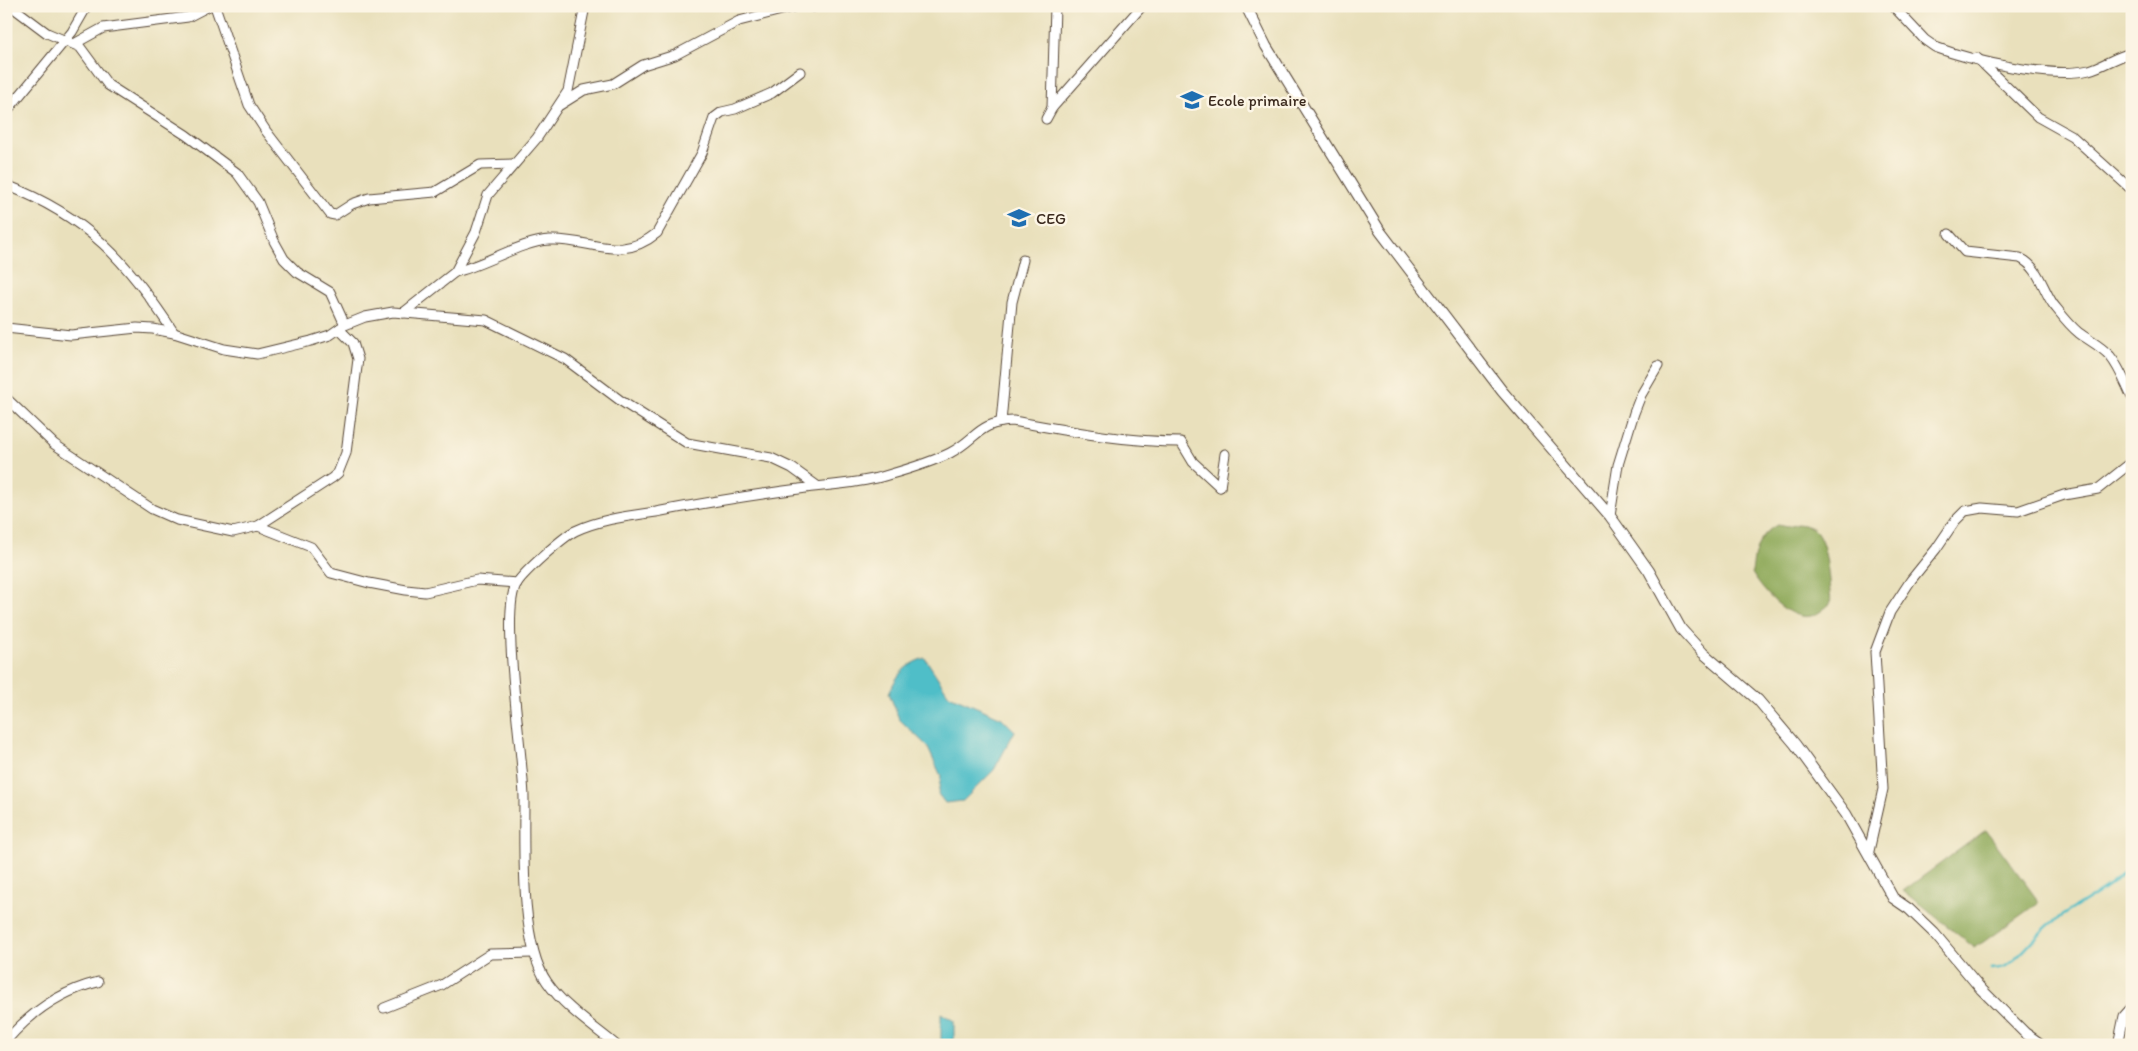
<svg xmlns="http://www.w3.org/2000/svg" width="2138" height="1051" font-family="Itim,sans-serif">
<style>
.forest{fill:#90aa5c;stroke:#666a3d}
.water{fill:#50bec8;stroke:#467473}
.lines{fill:none;stroke-linecap:round;stroke-linejoin:round}
.stream{stroke:#50bec8;stroke-width:2.5}
.minor-casing{stroke:#554536;stroke-width:11}
.tertiary-casing{stroke:#554536;stroke-width:12}
.minor{stroke:#fff;stroke-width:9}
.tertiary{stroke:#fff;stroke-width:10}
.labels{text-anchor:middle;stroke-width:5;stroke-linejoin:round;paint-order:stroke}
.poi-label{font-size:16px;fill:#3b2a1e;stroke:#fcf5e5;text-anchor:start}
</style>
<rect width="100%" height="100%" fill="#fcf5e5"/>
<filter id="ink" filterUnits="userSpaceOnUse"><feTurbulence type="fractalNoise" baseFrequency=".02" numOctaves="2"/><feDisplacementMap in="SourceGraphic" scale="10" xChannelSelector="R" yChannelSelector="G"/><feConvolveMatrix kernelMatrix="1 2 1 2 8 2 1 2 1" color-interpolation-filters="sRGB"/></filter>
<filter id="wash" filterUnits="userSpaceOnUse"><feTurbulence type="fractalNoise" baseFrequency=".0096" numOctaves="4" result="noise"/><feDisplacementMap in="SourceGraphic" scale="20" xChannelSelector="R" yChannelSelector="G"/><feGaussianBlur stdDeviation="1.12" result="paint"/><feColorMatrix in="noise" values="0 0 0 0 0 0 0 0 0 0 0 0 0 0 0 0 0 1.4 0 .05"/><feComposite in="paint" operator="in"/></filter>
<g filter="url(#wash)">
<rect width="100%" height="100%" fill="#e9e0bc"/>
<g class="forest">
<path d="M1798,524C1803,525 1810,526 1814,529C1828,541 1829,585 1831,603C1825,608 1819,614 1811,616C1788,621 1762,590 1752,573C1754,553 1758,535 1777,525L1787,527Z"/>
<polygon points="1986,830 2039,902 1975,948 1903,891"/>
</g>
<g class="water">
<path d="M925,658L949,695L1002,718L1015,731L994,770L963,801L945,803L938,794L941,776L927,746L899,719L889,693C897,675 905,664 925,658Z"/>
<polygon points="941,1013 954,1021 954,1045 941,1045"/>
</g>
<g class="lines">
<path class="stream" d="M1991,969C1996,968 2002,969 2006,966C2023,955 2034,937 2050,924C2074,905 2118,888 2132,861"/>
</g>
</g>
<g filter="url(#ink)">
<g class="lines">
<defs>
<g id="minor">
<polyline points="11,6 47,33 80,47 108,85 186,135 237,173 258,202 274,241 284,259 297,272 330,292 345,325 365,317 393,312 486,320 565,359 621,401 687,443 771,458 792,468 817,486"/>
<polyline points="215,6 249,105 266,131 330,214 335,215 352,204 369,198 435,192 480,165 514,164"/>
<polyline points="812,6 813,7"/>
<path d="M1893,6L1925,40L1935,47C1972,61 2051,79 2089,70C2104,66 2117,56 2132,53"/>
<polyline points="74,44 103,28 188,17 209,6"/>
<polyline points="1977,58 2038,117 2072,136 2132,190"/>
<polyline points="560,105 584,90 613,84 643,65 675,55 739,21 797,6"/>
<polyline points="1052,108 1055,6"/>
<polyline points="6,112 72,32 87,6"/>
<polyline points="1046,119 1052,108 1142,6"/>
<path d="M6,185C87,216 128,262 174,333"/>
<path d="M1949,234L1965,252L2020,258C2039,267 2042,288 2053,304C2061,314 2069,325 2079,333C2090,341 2101,346 2110,356C2120,368 2125,383 2132,397"/>
<path d="M455,272C485,265 522,241 550,240C591,238 619,264 657,233L702,153L714,118L722,112L735,109L772,93L800,72"/>
<polyline points="403,313 455,272 476,232 488,195 537,138 568,91 585,6"/>
<polyline points="6,328 71,335 137,328 153,329 174,333 224,349 257,354 311,341 330,335 343,326"/>
<polyline points="6,398 54,444 152,509 177,520 233,532 258,526 332,478 338,473 346,453 358,359 353,343 339,329"/>
<polyline points="1001,422 1012,302 1023,260"/>
<polyline points="1220,487 1225,454"/>
<polyline points="1610,516 1618,465 1634,413 1641,395 1658,366"/>
<polyline points="258,526 311,547 331,573 369,583 406,590 425,592 477,580 517,583"/>
<polyline points="1869,851 1883,789 1875,652 1890,612 1911,580 1936,549 1955,521 1965,511 1982,508 2018,511 2064,495 2098,489 2132,462"/>
<polyline points="384,1008 442,985 490,954 533,953"/>
<path d="M6,1041C31,1012 61,991 98,982"/>
<path d="M616,1045C593,1026 564,1007 547,982C520,944 524,847 524,799C524,759 499,609 517,583C525,571 563,537 575,531C601,519 629,516 656,512C704,503 751,495 799,489C826,485 855,484 881,477C905,470 928,464 950,453C977,439 978,422 1013,421C1069,431 1125,442 1181,442L1193,462L1220,487"/>
<polyline points="2118,1045 2124,1016 2132,1007"/>
</g>
<polyline id="tertiary" points="1246,6 1266,46 1380,231 1502,391 1610,516 1649,571 1681,629 1703,653 1758,700 1795,744 1846,814 1893,898 1909,909 1934,933 1981,989 2025,1033 2042,1045"/>
</defs>
<use href="#minor" class="minor-casing"/>
<use href="#tertiary" class="tertiary-casing"/>
<use href="#minor" class="minor"/>
<use href="#tertiary" class="tertiary"/>
</g>
</g>
<defs>
<symbol id="school-bare" viewBox="-9 -9 18 18"><path d="M0-5L7-2L0 1L-7-2ZM-4 1L0 2.5L4 1V4Q0 6-4 4Z" fill="#1f6fb2" stroke="#fcf5e5" stroke-width="2.5" paint-order="stroke"/></symbol>
</defs>
<g fill-rule="evenodd">
<use href="#school-bare" x="1176" y="84" width="32" height="32"/>
<use href="#school-bare" x="1003" y="202" width="32" height="32"/>
</g>
<g class="labels">
<g class="poi-label">
<text x="1208" y="106">Ecole primaire</text>
<text x="1036" y="224">CEG</text>
</g>
</g>
<rect width="2138" height="1051" fill="none" stroke="#fcf5e5" stroke-width="25"/>
</svg>
